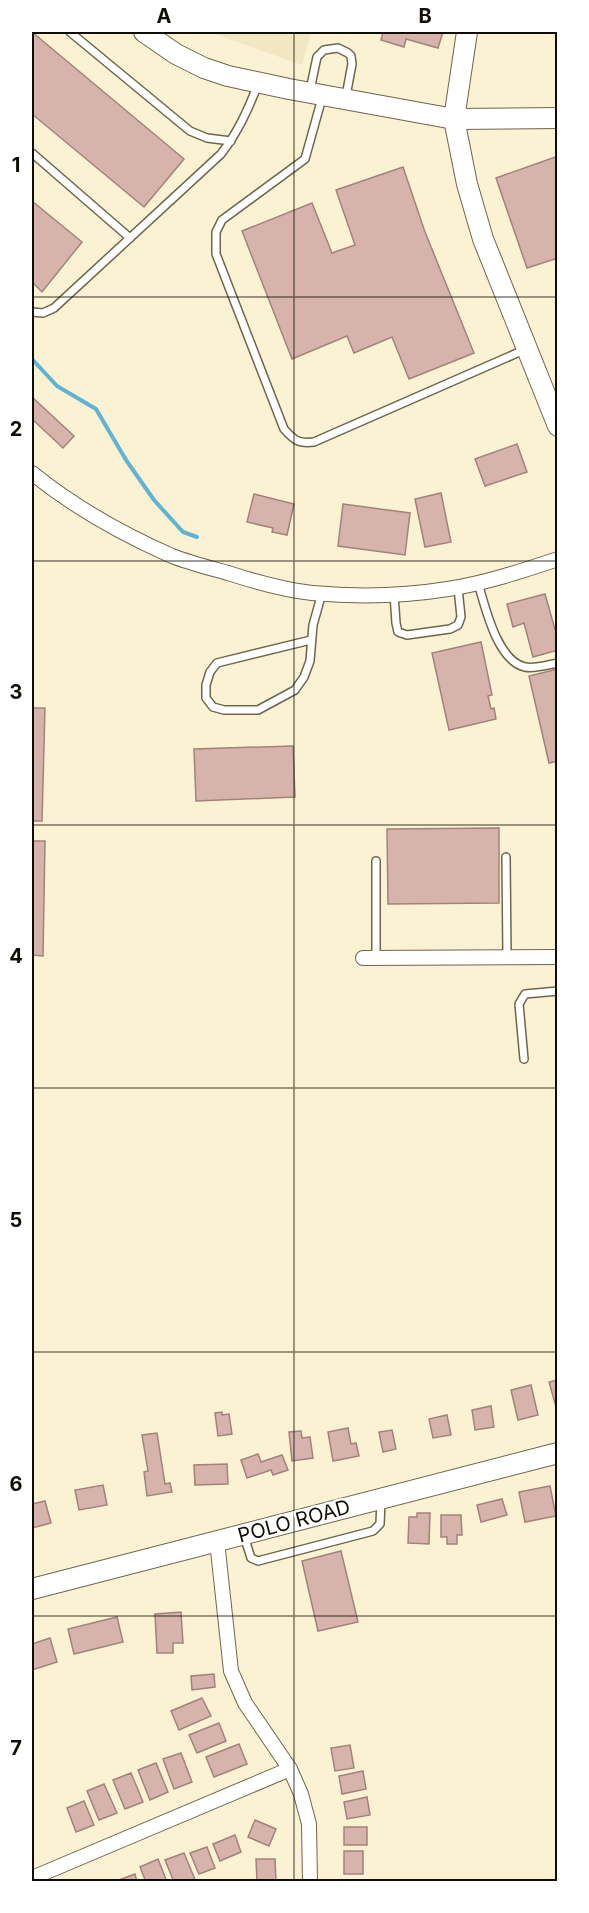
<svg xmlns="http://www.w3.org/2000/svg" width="589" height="1913" font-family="Inter,sans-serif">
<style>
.built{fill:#f1e7c1}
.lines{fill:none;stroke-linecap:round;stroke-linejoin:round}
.stream{stroke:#60b3d3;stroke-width:4}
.building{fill:#d6b4ac;stroke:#a2827a;stroke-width:1.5}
.service-casing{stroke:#6e664c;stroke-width:10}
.minor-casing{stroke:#6e664c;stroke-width:16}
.secondary-casing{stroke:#6e664c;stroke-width:22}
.service{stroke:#fff;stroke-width:7}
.minor{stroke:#fff;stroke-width:14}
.secondary{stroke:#fff;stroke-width:20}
.grid{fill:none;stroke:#100d04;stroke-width:1.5;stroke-opacity:0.55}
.labels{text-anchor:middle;stroke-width:4.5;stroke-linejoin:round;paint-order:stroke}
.street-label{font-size:20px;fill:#100d04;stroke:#fff}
.neatline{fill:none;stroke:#100d04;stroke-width:2}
.grid-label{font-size:20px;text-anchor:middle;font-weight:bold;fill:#100d04}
</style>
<rect width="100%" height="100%" fill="#fbf2d4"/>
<polygon class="built" points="209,32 311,32 302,65"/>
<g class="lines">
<polyline class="stream" points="32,359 57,386 96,409 126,460 154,500 183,532 197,537"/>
</g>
<g class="building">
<polygon points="32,32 184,159 144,207 32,114"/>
<polygon points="383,32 443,32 438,48 406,39 404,47 381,40"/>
<polygon points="558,156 558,258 527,268 496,178"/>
<polygon points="403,167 425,232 474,353 409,379 392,337 354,353 347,336 292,359 242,231 312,203 332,253 355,245 336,190"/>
<polygon points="32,201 82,242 42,292 32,282"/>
<polygon points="32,397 74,436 63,448 32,419"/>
<polygon points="517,444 527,472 485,486 475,459"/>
<polygon points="441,493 451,542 425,547 415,499"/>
<polygon points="254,494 294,504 287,535 272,532 273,528 247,522"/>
<polygon points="343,504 410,513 405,555 338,546"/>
<polygon points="545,594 558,640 558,650 533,657 524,623 513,627 507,604"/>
<polygon points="481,642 492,695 488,696 491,709 494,708 496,719 449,730 432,653"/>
<polygon points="558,669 558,761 549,763 529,676"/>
<polygon points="32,708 45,708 42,821 32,821"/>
<polygon points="293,746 295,797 196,801 194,749"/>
<polygon points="499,828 499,903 388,904 387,829"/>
<polygon points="32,841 45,841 43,956 32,955"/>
<polygon points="558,1380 558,1407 556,1407 549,1382"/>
<polygon points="531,1385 538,1415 518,1420 511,1390"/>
<polygon points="491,1406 494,1427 475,1430 472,1410"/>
<polygon points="222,1412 222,1415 229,1414 232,1434 218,1436 215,1413"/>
<polygon points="447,1415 451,1435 433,1438 429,1419"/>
<polygon points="348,1428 351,1444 356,1443 359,1456 333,1461 328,1432"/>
<polygon points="392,1430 396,1449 383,1452 379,1432"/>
<polygon points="301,1431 302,1438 310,1437 313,1458 292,1461 289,1432"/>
<polygon points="157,1433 165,1484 170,1483 172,1492 147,1496 144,1472 148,1471 142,1435"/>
<polygon points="258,1454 261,1462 282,1455 288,1470 273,1475 271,1470 247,1478 241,1460"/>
<polygon points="227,1464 228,1484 195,1485 194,1465"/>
<polygon points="103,1485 107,1505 79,1510 75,1490"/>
<polygon points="550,1486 556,1516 525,1522 519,1492"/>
<polygon points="502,1499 507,1515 481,1522 477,1505"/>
<polygon points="45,1501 51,1523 32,1528 32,1504"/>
<polygon points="417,1513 430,1513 429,1544 408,1543 409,1517 417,1517"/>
<polygon points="441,1515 461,1515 462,1535 457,1535 457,1544 447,1544 447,1537 441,1537"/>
<polygon points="341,1551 358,1622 318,1631 302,1561"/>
<polygon points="181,1612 183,1643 173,1643 173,1653 157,1653 155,1614"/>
<polygon points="117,1617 123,1642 74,1654 68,1629"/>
<polygon points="50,1638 57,1662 32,1670 32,1644"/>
<polygon points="214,1674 215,1687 192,1690 191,1676"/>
<polygon points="202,1698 211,1716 179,1730 171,1711"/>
<polygon points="219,1723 226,1741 197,1753 189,1735"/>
<polygon points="239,1744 247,1764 214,1777 206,1757"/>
<polygon points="350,1745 354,1768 335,1771 331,1748"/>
<polygon points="181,1753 192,1782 174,1789 163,1759"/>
<polygon points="156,1763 168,1792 150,1800 138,1770"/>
<polygon points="363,1771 366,1789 342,1794 339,1776"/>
<polygon points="131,1773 143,1802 125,1809 113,1780"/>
<polygon points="104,1784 117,1813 99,1820 87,1791"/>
<polygon points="367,1797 370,1815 347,1819 344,1802"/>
<polygon points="84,1801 94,1825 76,1832 67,1808"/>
<polygon points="255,1820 276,1829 269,1846 248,1837"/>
<rect x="344" y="1827" width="23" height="18"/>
<polygon points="235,1835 241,1852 220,1861 213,1844"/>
<polygon points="207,1847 215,1868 199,1874 190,1853"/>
<rect x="344" y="1851" width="19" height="23"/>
<polygon points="184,1853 196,1882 174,1882 165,1860"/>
<polygon points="158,1859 167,1882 146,1882 140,1867"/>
<polygon points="256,1859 275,1859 276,1882 257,1882"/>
<polygon points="135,1874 137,1882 116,1882 116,1881"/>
</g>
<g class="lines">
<defs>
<g id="service">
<polyline points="70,32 190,131 207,138 231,141"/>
<polyline points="310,90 317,57 324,50 338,48 348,53 351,56 352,64 346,96"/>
<path d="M322,98L305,159L222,220L216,232V254L284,429C294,440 298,444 314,442L524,350"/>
<polyline points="32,153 130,238"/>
<path d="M32,312L43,313L54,308L221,154C238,132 248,110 258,84"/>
<path d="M478,583C485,606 497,661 525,667C535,669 547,665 558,663"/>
<polyline points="394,594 396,623 398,632 407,635 450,629 458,625 461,617 458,588"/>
<polyline points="311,640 217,663 210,672 206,685 206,698 213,707 224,710 258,710 295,690 304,677 310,661 313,625 322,593"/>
<polyline points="506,857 507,957"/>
<polyline points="376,861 376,958"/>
<polyline points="524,1059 519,1004 525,994 558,991"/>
<polyline points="244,1536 251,1558 258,1561 373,1531 380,1524 381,1500"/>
</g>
<g id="minor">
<path d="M32,473C74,507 122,534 172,556C190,563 210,568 228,573C256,582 284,590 312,593C357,597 404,596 448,589C486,583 522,571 558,559"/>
<polyline points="363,958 558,957"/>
<polyline points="217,1541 231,1671 245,1703 290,1769 301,1794 309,1824 310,1882"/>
<polyline points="32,1878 290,1769"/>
</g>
<g id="secondary">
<polyline points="144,32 176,54 204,68 228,76 289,89 454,119 558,118"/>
<polyline points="467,32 454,119 467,184 483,239 558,426"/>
<polyline points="32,1589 558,1453"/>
</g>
</defs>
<use href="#service" class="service-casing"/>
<use href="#minor" class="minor-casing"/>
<use href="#secondary" class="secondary-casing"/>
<use href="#service" class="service"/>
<use href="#minor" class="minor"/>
<use href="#secondary" class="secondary"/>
</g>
<path class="grid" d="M294,32V1882M32,297H558M32,561H558M32,825H558M32,1088H558M32,1352H558M32,1616H558"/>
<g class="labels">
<g class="street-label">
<text transform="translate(294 1521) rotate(-15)" y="7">POLO ROAD</text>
</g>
</g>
<rect width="589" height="1913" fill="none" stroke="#ffffff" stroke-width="66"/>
<rect x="33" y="33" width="523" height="1847" class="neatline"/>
<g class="grid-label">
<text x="164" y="23">A</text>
<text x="425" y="23">B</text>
<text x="16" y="172">1</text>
<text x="16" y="436">2</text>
<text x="16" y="699">3</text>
<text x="16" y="963">4</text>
<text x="16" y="1227">5</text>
<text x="16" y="1491">6</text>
<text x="16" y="1755">7</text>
</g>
</svg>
